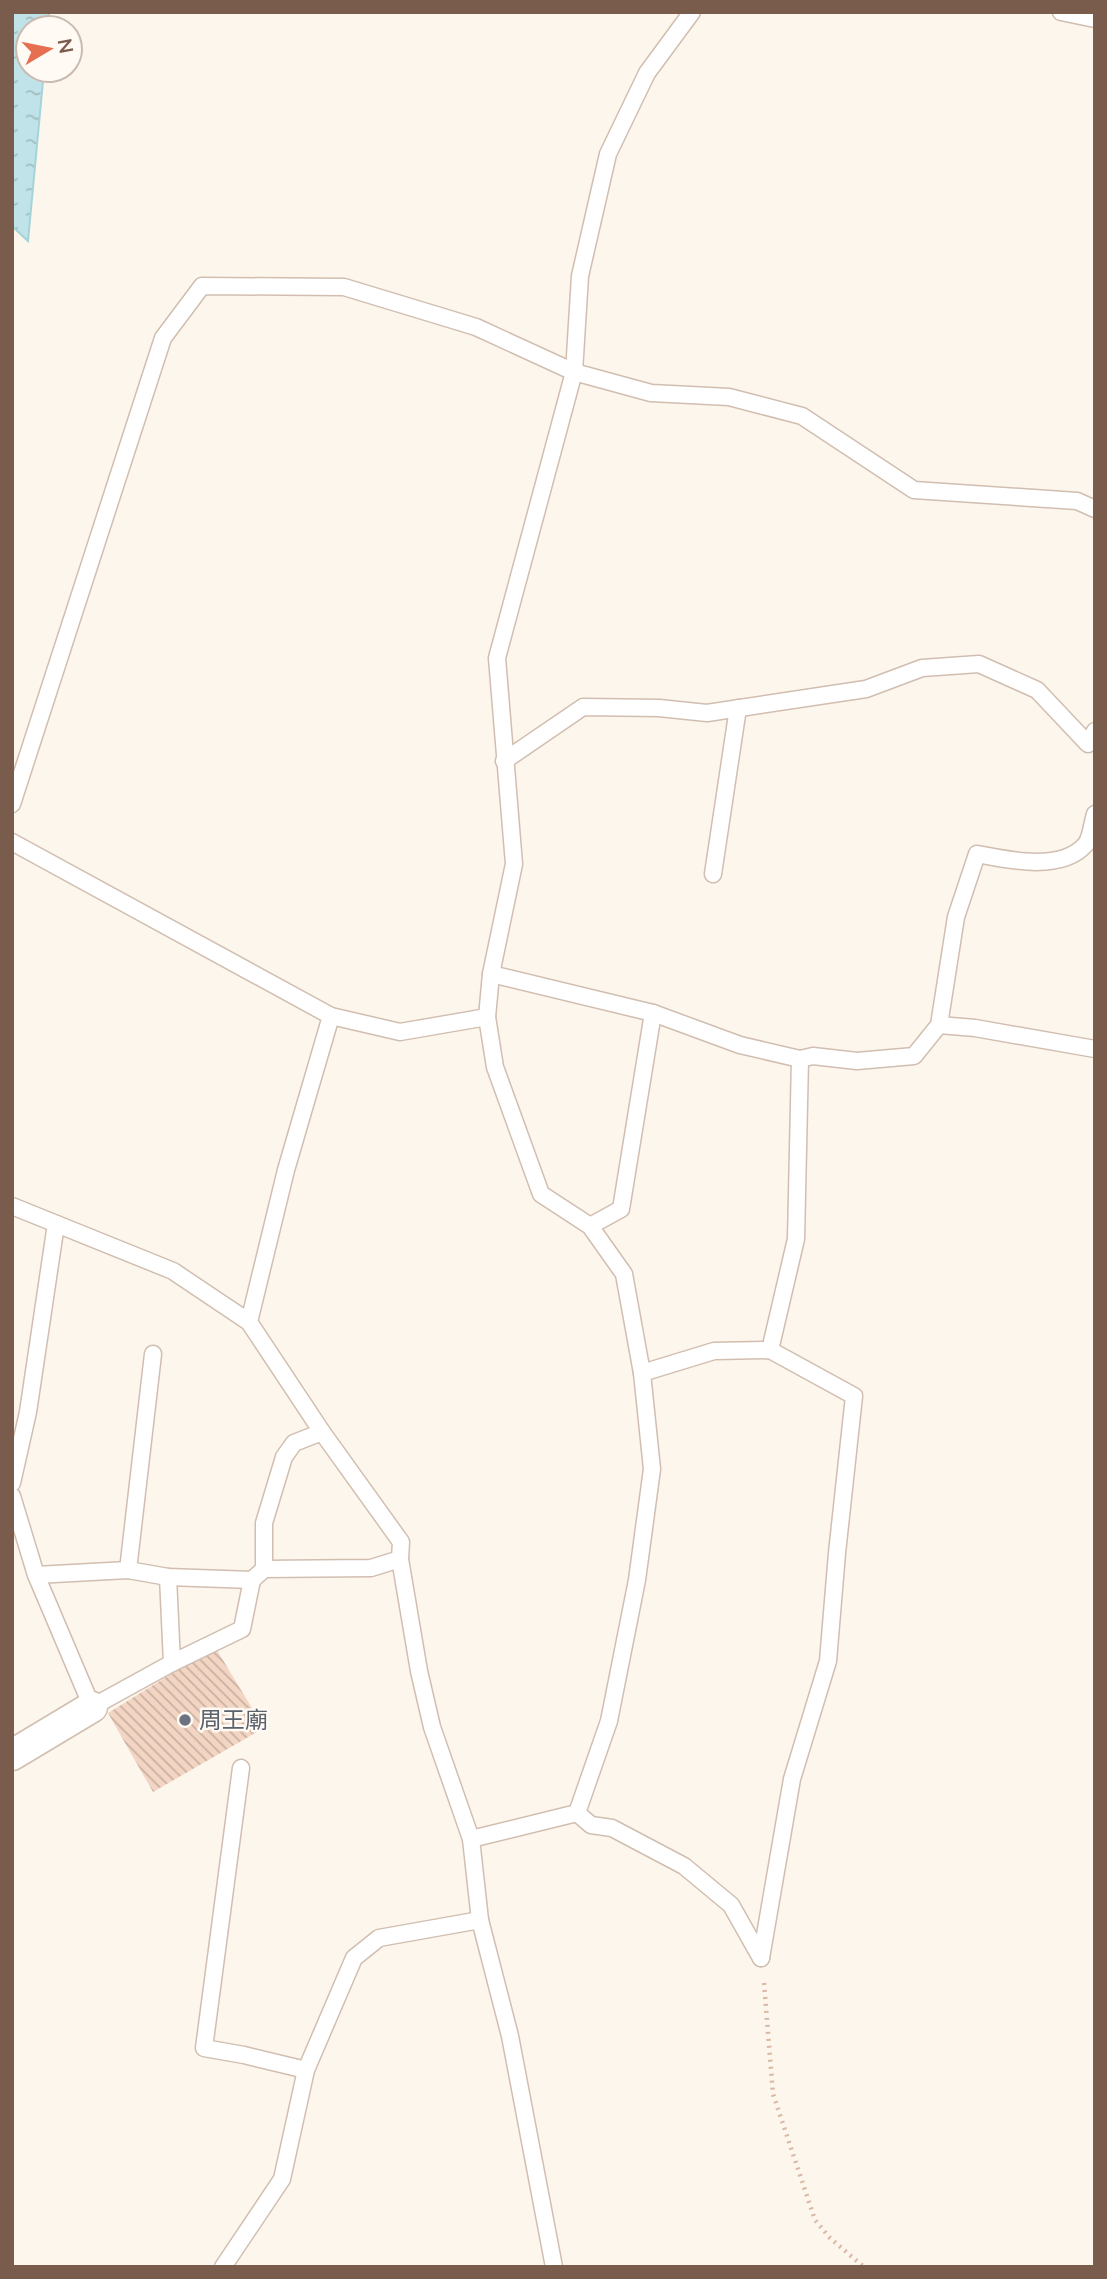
<svg xmlns="http://www.w3.org/2000/svg" width="1107" height="2279" font-family="Lato,'Noto Sans TC',sans-serif">
<style>
.water{fill:url(#water-ripples);stroke:#a5d3da;stroke-width:2}
.building{fill:url(#building-back-hatch)}
.lines{fill:none;stroke-linecap:round;stroke-linejoin:round}
.service-casing{stroke:#d1beb0;stroke-width:19}
.minor-casing{stroke:#d1beb0;stroke-width:33}
.path{stroke:#d9b8a5;stroke-width:4.5;stroke-dasharray:2 5;stroke-linecap:butt}
.service{stroke:#fff;stroke-width:16}
.minor{stroke:#fff;stroke-width:30}
.worship-dot{fill:#6b7280;stroke:#fffaf3;stroke-width:2.5}
.labels{text-anchor:middle;stroke-width:5;stroke-linejoin:round;paint-order:stroke}
.worship-label{font-size:23px;fill:#5b616d;stroke:#fffaf3;text-anchor:start}
</style>
<defs>
<pattern id="water-ripples" width="26" height="14" patternUnits="userSpaceOnUse" patternTransform="scale(1.75)"><rect width="26" height="14" fill="#bfe3e8"/><path d="M2 4q2-2 4 0t4 0M15 11q2-2 4 0t4 0" fill="none" stroke="#a0bbbe"/></pattern>
<pattern id="building-back-hatch" width="6" height="6" patternUnits="userSpaceOnUse" patternTransform="scale(1.75)"><rect width="6" height="6" fill="#f3d5c3"/><path d="M-1 5l2 2M0 0l6 6M5-1l2 2" fill="none" stroke="#cab0a1"/></pattern>
</defs>
<rect width="100%" height="100%" fill="#fdf6ec"/>
<polygon class="water" points="12,12 49,12 48,28 28,28 28,70 44,70 28,241 12,226"/>
<polygon class="building" points="215,1647 264,1728 153,1792 108,1713"/>
<g class="lines">
<defs>
<g id="service">
<polyline points="1061,12 1095,19"/>
<polyline points="504,761 583,707 659,708 707,713 866,689 922,668 979,664 1037,690 1088,744 1095,731"/>
<polyline points="12,804 163,338 202,286 344,287 476,327 574,372 651,393 729,397 802,416 914,490 1077,501 1095,509"/>
<polyline points="12,842 331,1016 400,1032 487,1017"/>
<polyline points="713,874 738,708"/>
<path d="M491,974L653,1013L740,1045L800,1059L813,1056L857,1061L914,1056L939,1025L956,917L977,854C1008,860 1061,872 1085,845C1091,839 1092,823 1095,814"/>
<polyline points="331,1016 286,1170 249,1322 322,1432 401,1542 400,1559 419,1671 432,1727 471,1839"/>
<polyline points="939,1025 975,1028 1095,1049"/>
<polyline points="12,1206 173,1271 249,1322"/>
<polyline points="590,1226 621,1209 653,1013"/>
<polyline points="770,1350 796,1239 800,1059"/>
<polyline points="642,1373 624,1274 590,1226 541,1194 495,1067 487,1017 491,974 514,864 497,658 574,372 580,276 608,154 647,73 692,12"/>
<polyline points="12,1483 28,1412 56,1224"/>
<polyline points="12,1496 36,1575 128,1570 168,1577 252,1580 264,1569 264,1523 284,1457 294,1443 322,1432"/>
<polyline points="264,1569 371,1568 400,1559"/>
<polyline points="128,1570 153,1354"/>
<polyline points="36,1575 92,1707 172,1663 168,1577"/>
<polyline points="172,1663 242,1629 252,1580"/>
<polyline points="241,1768 204,2048 244,2055 306,2070"/>
<polyline points="577,1813 609,1721 637,1580 652,1469 642,1373 714,1351 770,1350 854,1396 837,1553 828,1661 792,1779 761,1958"/>
<polyline points="577,1813 591,1825 612,1828 684,1866 731,1905 761,1958"/>
<polyline points="223,2267 282,2179 306,2070 354,1958 379,1938 480,1920"/>
<polyline points="554,2267 510,2036 480,1920 471,1839 577,1813"/>
</g>
<polyline id="minor" points="12,1755 92,1707"/>
</defs>
<use href="#service" class="service-casing"/>
<use href="#minor" class="minor-casing"/>
<polyline class="path" points="764,1983 773,2094 815,2220 830,2238 864,2267"/>
<use href="#service" class="service"/>
<use href="#minor" class="minor"/>
</g>
<circle class="worship-dot" cx="185" cy="1720" r="7"/>
<g class="labels">
<g class="worship-label">
<text x="199" y="1728">周王廟</text>
</g>
</g>
<rect width="1107" height="2279" fill="none" stroke="#7a5c4d" stroke-width="28"/>
<g transform="translate(49 49) rotate(80)"><circle r="33" fill="#fffaf3" stroke="#cabbb1" stroke-width="2"/>
<path d="M0-5L12 26L0 18L-12 26Z" fill="#e76f51"/>
<text y="-10" font-size="19" font-weight="bold" text-anchor="middle" fill="#7a5c4d">N</text>
</g>
</svg>
